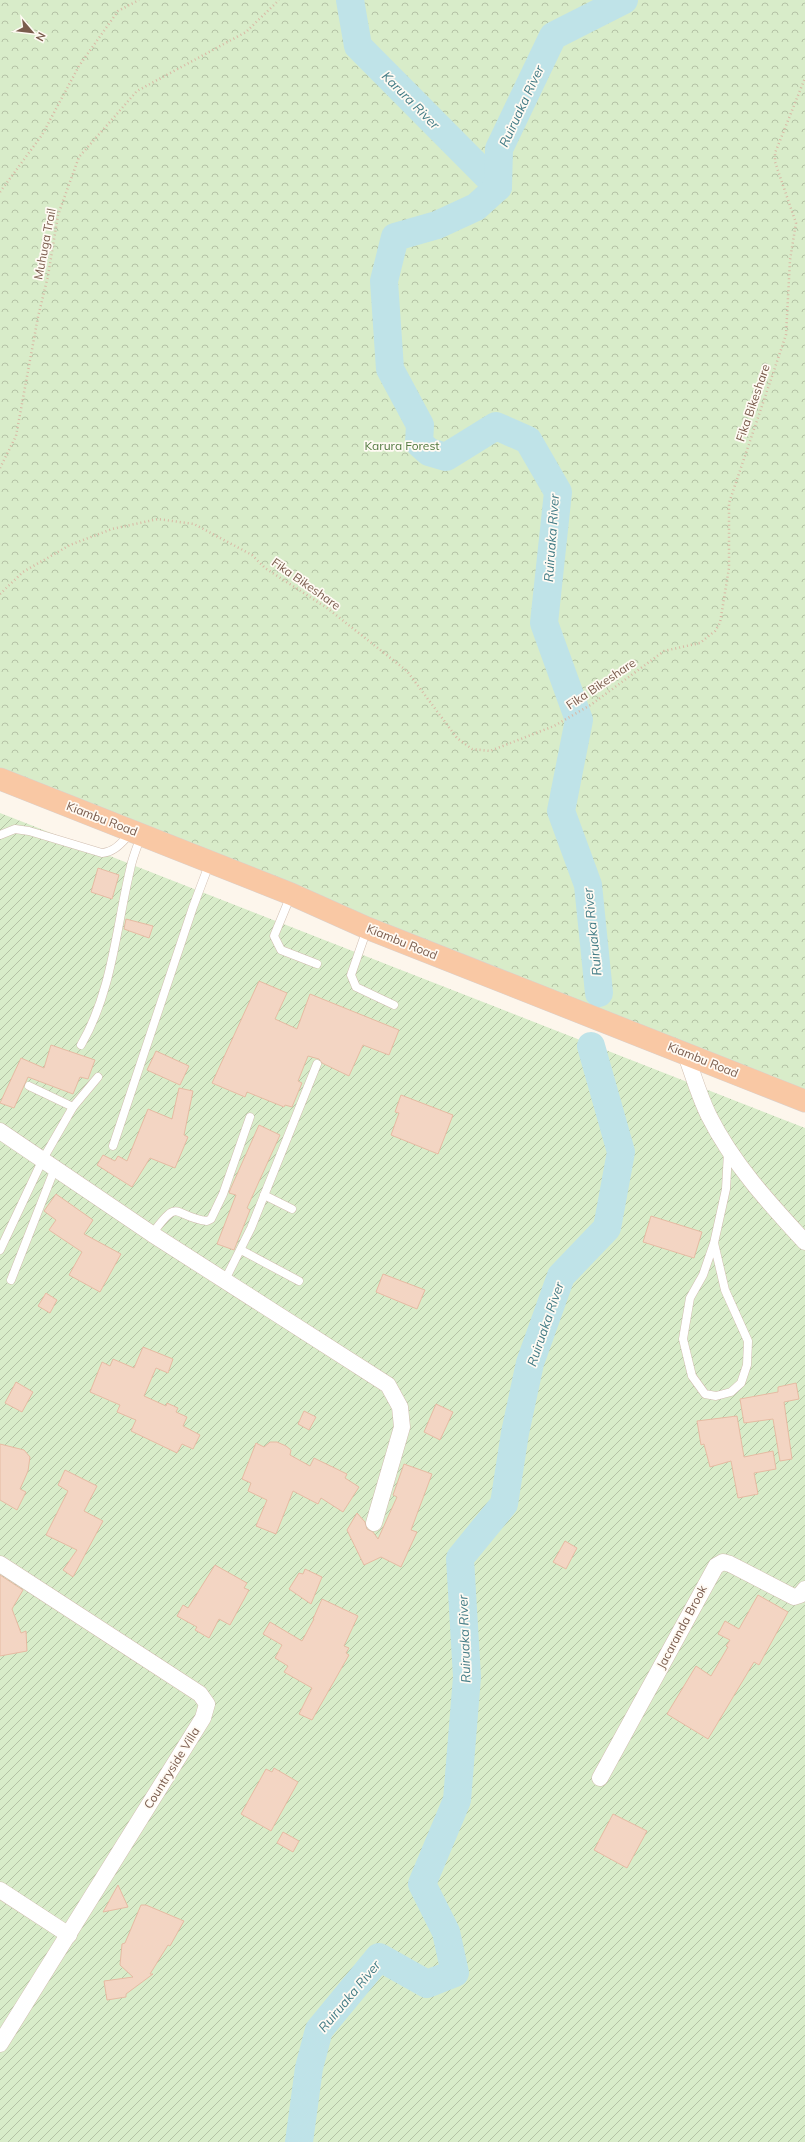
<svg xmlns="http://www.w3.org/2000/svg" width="805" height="2142" font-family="Mulish,sans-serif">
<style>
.forest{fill:url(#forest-crowns)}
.garden{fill:url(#garden-furrows)}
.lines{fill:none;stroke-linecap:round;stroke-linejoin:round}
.river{stroke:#bfe3e8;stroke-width:28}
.building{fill:#f3d5c3;stroke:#e6bba3}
.service-casing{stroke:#d1beb0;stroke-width:9}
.minor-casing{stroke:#d1beb0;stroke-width:17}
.trunk-casing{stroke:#dad1cd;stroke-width:23}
.path{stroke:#d9b8a5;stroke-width:2.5;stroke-dasharray:1 3;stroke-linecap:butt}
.service{stroke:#fff;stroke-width:8}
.minor{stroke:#fff;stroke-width:16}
.trunk{stroke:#f9c8a4;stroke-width:22}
.labels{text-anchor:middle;stroke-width:3.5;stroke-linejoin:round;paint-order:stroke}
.street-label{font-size:12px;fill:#7a5c4d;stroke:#fffaf3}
.park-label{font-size:12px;fill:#537a41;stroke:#fffaf3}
.water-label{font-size:13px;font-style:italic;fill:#437c86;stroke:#fffaf3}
</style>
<defs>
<pattern id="forest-crowns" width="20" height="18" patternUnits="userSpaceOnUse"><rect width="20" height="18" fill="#d8ecc9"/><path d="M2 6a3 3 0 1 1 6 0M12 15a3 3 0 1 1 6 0" fill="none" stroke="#b4c2a5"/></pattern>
<pattern id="garden-furrows" width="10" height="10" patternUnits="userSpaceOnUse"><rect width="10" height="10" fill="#d8ecc9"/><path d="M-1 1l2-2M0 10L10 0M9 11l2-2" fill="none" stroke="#b4c2a5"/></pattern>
</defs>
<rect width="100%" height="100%" fill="#fdf6ec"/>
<polygon class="forest" points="0,0 805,0 805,1098 0,774"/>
<polygon class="garden" points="0,813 805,1128 805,2142 0,2142"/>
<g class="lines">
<g class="river">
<polyline points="350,0 358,46 498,187"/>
<polyline points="599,993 588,885 561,811 579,720 544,623 558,492 528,440 496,426 446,457 429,452 419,443 420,425 390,369 384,281 395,237 437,225 476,207 498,187 499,149 553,36 624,0"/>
<polyline points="299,2142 309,2068 319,2030 379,1957 427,1984 455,1973 446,1932 422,1884 457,1800 467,1677 460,1558 504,1504 515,1433 530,1363 561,1276 607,1228 621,1152 591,1046"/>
</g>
</g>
<g class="building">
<polygon points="98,868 119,875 112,899 91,892"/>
<polygon points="126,919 153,926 149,938 124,929"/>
<polygon points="259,981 287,993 275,1019 297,1029 310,994 399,1030 389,1055 363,1045 349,1076 322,1063 319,1059 308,1056 298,1081 302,1083 292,1107 285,1105 284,1107 247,1092 245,1097 212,1083"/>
<polygon points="51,1045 95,1060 88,1079 80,1077 73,1094 28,1077 14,1108 0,1103 21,1058 44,1068"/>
<polygon points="156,1051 189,1066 180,1085 147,1070"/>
<polygon points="179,1088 193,1091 184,1135 188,1137 175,1168 150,1158 132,1187 97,1165 103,1155 115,1161 118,1156 127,1161 148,1109 172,1119"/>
<polygon points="401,1095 453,1115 438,1154 391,1135 399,1113 395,1112"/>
<polygon points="259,1125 280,1135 247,1208 250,1210 234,1250 217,1244 236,1195 229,1193 230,1190"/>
<polygon points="56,1194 93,1220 84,1234 121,1254 100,1292 69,1275 82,1252 49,1230 56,1220 44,1211"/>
<polygon points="651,1216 702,1232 694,1258 643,1242"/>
<polygon points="383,1274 425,1290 417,1309 376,1292"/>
<polygon points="46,1293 57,1300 50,1313 38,1306"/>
<polygon points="143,1347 173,1359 168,1373 156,1368 144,1396 166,1406 167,1403 178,1408 176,1412 187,1417 183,1426 200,1435 193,1449 182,1444 177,1453 131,1431 136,1420 117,1412 120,1405 90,1392 102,1362 110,1366 113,1359 134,1368"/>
<polygon points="16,1382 33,1392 22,1412 5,1403"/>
<polygon points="796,1383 799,1399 784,1402 792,1459 780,1461 773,1419 744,1423 740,1399 778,1392 778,1387"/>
<polygon points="436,1404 453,1412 440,1440 424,1432"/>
<polygon points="304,1411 316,1417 309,1430 298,1424"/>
<polygon points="737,1416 744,1457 773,1451 776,1469 754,1473 758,1494 738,1498 731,1461 710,1467 704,1444 701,1445 697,1421"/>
<polygon points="270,1442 277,1442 286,1446 291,1450 290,1455 310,1466 314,1458 347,1474 345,1478 359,1487 343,1512 321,1498 318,1504 293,1491 276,1534 256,1526 267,1500 248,1491 251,1483 242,1479 256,1443 264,1447"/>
<polygon points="0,1444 24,1450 30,1457 28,1471 20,1489 26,1492 17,1510 0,1500"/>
<polygon points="404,1464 432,1474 411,1530 417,1532 401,1567 381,1557 364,1565 347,1530 357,1513 365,1522 367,1529 373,1532 378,1539 397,1497 393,1495"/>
<polygon points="65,1470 97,1486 84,1511 103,1521 73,1577 63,1570 77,1550 46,1535 68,1491 58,1485"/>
<polygon points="565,1541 577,1548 566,1569 553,1562"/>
<polygon points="215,1565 247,1583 244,1588 249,1590 230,1625 219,1619 209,1638 195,1630 197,1627 177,1616 183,1605 188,1608"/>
<polygon points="305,1569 322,1577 311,1604 289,1589 299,1573 303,1574"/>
<polygon points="0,1575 23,1590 12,1609 21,1633 26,1631 27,1651 0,1656"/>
<polygon points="758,1595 788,1612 759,1665 754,1662 708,1739 667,1714 696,1666 711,1676 728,1647 726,1646 730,1640 718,1634 725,1621 739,1629"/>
<polygon points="322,1599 358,1616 344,1646 349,1648 346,1653 349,1655 312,1720 299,1714 312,1688 284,1672 288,1666 275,1658 282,1645 263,1634 270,1622 302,1641 314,1619 313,1619"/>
<polygon points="274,1768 298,1782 271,1831 241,1814 266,1769 272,1772"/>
<polygon points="613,1814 647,1831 627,1868 594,1850"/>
<polygon points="283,1832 299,1841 293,1852 277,1843"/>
<polygon points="118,1885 128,1907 103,1912"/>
<polygon points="141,1905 146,1905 184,1921 170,1946 168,1945 150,1974 153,1974 126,1994 126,1997 107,2000 104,1981 133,1977 120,1965 122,1944 125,1943"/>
</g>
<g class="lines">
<defs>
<g id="service">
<path d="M0,835L15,829L29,831L102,853C115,852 122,842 131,833"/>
<polyline points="291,895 274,936 281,950 317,964"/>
<polyline points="367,929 351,975 356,987 394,1005"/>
<path d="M81,1045C112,992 116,929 130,870C132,859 137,847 141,836"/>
<polyline points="29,1086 73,1107"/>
<polyline points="113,1146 193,907 210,862"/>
<polyline points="264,1195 292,1209"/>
<path d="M152,1234C180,1196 172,1216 207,1221L211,1219L223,1194L250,1117"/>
<polyline points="714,1243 703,1275 690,1298 683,1339 692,1376 705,1394 716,1396 731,1392 741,1383 747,1365 748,1341 725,1290 714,1243 726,1189 728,1152"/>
<polyline points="0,1250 43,1159 73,1107 98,1077"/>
<polyline points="241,1250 299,1281"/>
<polyline points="11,1280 55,1168"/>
<polyline points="225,1280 251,1228 317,1064"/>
</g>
<g id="minor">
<path d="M685,1053C693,1074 699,1096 709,1116C733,1164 769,1203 805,1242"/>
<polyline points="0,1131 152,1234 388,1385 400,1407 402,1427 374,1523"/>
<polyline points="0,1564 200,1694 207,1704 203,1718 0,2044"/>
<polyline points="600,1778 716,1566 723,1562 730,1564 794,1597 800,1595 805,1589"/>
<polyline points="0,1890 69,1935"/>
</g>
<polyline id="trunk" points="0,779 291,894 367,928 805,1101"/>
</defs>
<use href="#service" class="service-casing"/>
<use href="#minor" class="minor-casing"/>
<use href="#trunk" class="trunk-casing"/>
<g class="path">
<polyline points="0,192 42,135 79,66 118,11 139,0"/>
<polyline points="0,468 16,436 38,317 48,276 58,215 79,157 137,91 246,32 279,0"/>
<polyline points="0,594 23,572 70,545 112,529 158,519 194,524 252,555 265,568 327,608 407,671 457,738 472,749 490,751 554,726 592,704 664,651 700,643 715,631 720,623 729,568 729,503 786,335 790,260 796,223 775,162 775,153 805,78"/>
</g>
<use href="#service" class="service"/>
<use href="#minor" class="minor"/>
<use href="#trunk" class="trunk"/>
</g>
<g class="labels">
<g class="street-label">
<text transform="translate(45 244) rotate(-79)" y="4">Muhuga Trail</text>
<text transform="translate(753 403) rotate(-71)" y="4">Fika Bikeshare</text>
<text transform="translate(306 584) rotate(35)" y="4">Fika Bikeshare</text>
<text transform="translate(601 684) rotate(-34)" y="4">Fika Bikeshare</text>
<text transform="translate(102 819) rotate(21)" y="4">Kiambu Road</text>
<text transform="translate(402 942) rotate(22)" y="4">Kiambu Road</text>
<text transform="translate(703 1060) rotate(22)" y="4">Kiambu Road</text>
<text transform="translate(682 1627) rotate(-62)" y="4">Jacaranda Brook</text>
<text transform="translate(172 1768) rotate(-58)" y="4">Countryside Villa</text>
</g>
<g class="park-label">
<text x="402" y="450">Karura Forest</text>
</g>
<g class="water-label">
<text transform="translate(411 100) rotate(45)" y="5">Karura River</text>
<text transform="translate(521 106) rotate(-65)" y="5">Ruiruaka River</text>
<text transform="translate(551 538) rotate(-86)" y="5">Ruiruaka River</text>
<text transform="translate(592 932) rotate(-96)" y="5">Ruiruaka River</text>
<text transform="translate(545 1324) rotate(-71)" y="5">Ruiruaka River</text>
<text transform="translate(464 1639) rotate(-92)" y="5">Ruiruaka River</text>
<text transform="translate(349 1996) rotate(-50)" y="5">Ruiruaka River</text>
</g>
</g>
<g transform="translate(32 32) rotate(118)" stroke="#fffaf3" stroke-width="3" paint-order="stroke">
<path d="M0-3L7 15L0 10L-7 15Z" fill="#7a5c4d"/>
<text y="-6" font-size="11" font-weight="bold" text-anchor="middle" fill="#7a5c4d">N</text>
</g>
</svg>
